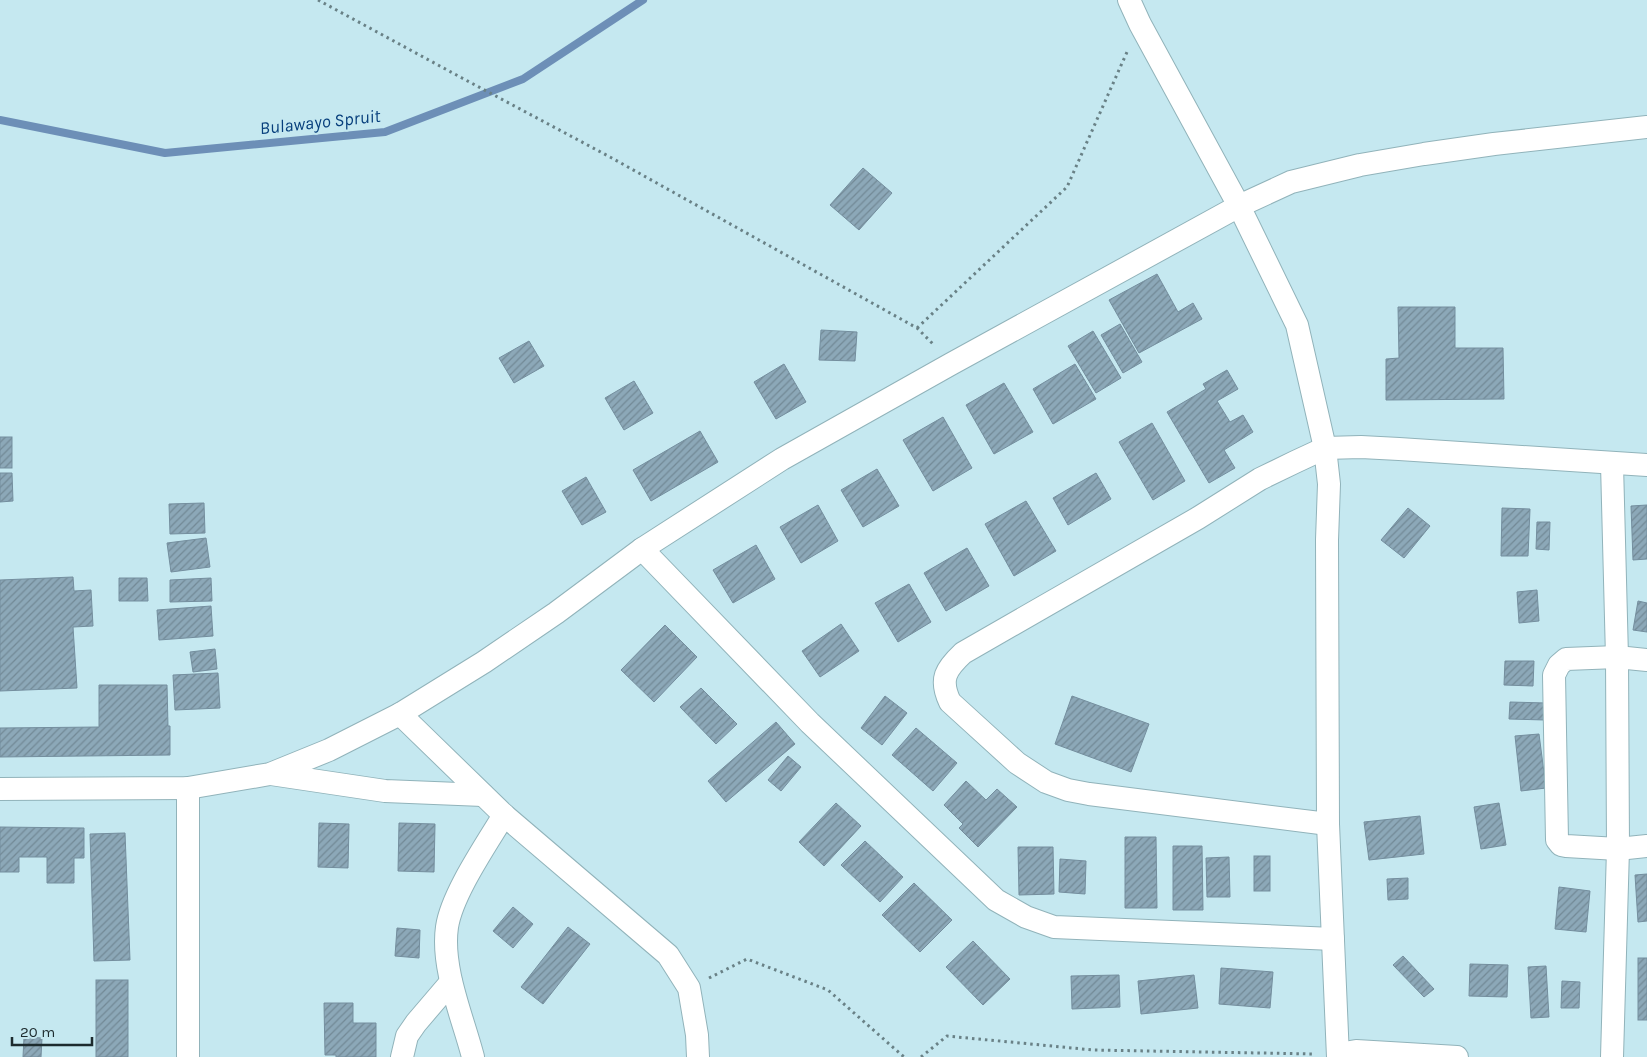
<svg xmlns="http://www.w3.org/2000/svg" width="1647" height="1057" font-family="Karla,sans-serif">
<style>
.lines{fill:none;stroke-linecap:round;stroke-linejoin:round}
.stream{stroke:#6d8fb7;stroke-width:8}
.building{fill:url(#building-hatch);stroke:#748e9e}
.minor-casing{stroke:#91b3ba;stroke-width:24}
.path{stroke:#698186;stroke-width:3;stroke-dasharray:2.5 4;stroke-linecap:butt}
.minor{stroke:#fff;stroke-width:22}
.labels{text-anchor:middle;stroke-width:4;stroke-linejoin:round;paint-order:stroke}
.water-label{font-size:18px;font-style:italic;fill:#073f7c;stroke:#c5e8f0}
</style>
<defs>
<pattern id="building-hatch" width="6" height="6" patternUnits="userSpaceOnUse" patternTransform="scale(1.25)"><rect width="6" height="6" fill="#8ca8b8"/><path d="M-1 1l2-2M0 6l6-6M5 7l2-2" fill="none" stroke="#728996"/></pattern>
</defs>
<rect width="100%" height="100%" fill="#c5e8f0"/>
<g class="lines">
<polyline class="stream" points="0,120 165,153 385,132 523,79 643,0"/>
</g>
<g class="building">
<polygon points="863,168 892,193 859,230 830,205"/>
<polygon points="1157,274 1178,312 1193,303 1202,319 1139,353 1109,300"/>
<polygon points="1398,307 1455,307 1455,348 1503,348 1504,399 1386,400 1386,359 1399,358"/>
<polygon points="1120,324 1142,362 1123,373 1101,335"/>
<polygon points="821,330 857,332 855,361 819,360"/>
<polygon points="1093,331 1121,378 1096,393 1068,346"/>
<polygon points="529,341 544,366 514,383 499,358"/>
<polygon points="784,364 806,402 776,419 754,382"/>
<polygon points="1075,364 1096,399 1053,424 1033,389"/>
<polygon points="1227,370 1238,389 1217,401 1230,422 1243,415 1253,432 1224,450 1235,468 1209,483 1167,412 1206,389 1203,384"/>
<polygon points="634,381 653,413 624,430 605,398"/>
<polygon points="1004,383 1033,432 994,454 966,405"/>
<polygon points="943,417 972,468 933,491 903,440"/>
<polygon points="1152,423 1185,481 1153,500 1119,442"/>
<polygon points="700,431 718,462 651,501 633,470"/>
<rect x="0" y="437" width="12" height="31"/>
<polygon points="877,469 899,506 863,527 841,490"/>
<polygon points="0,473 12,473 13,501 0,502"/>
<polygon points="1096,473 1111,499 1068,525 1053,498"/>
<polygon points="586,477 606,512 582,525 562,491"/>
<polygon points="1026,501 1056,551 1014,576 985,524"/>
<polygon points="204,503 205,533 170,534 169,504"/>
<polygon points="818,505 838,541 801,563 780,527"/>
<polygon points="1647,505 1647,559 1633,560 1631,506"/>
<polygon points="1408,508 1430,526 1404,558 1381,540"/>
<polygon points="1502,508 1530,509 1528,556 1501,556"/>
<polygon points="1537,522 1550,522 1549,550 1536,549"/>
<polygon points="206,538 210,567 171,572 167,543"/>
<polygon points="756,545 775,579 733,603 713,570"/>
<polygon points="967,548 989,586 946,611 924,573"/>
<polygon points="73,577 74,591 91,590 93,626 73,627 77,688 0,691 0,580"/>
<polygon points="119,578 147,578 148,601 119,601"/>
<polygon points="211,578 212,601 170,602 170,580"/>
<polygon points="909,584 931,622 898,642 875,603"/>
<polygon points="1537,590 1539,621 1519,623 1517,592"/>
<polygon points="1638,601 1647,603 1647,632 1633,630"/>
<polygon points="211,606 213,636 159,640 157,610"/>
<polygon points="841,624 859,651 820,677 802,651"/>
<polygon points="665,625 697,657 654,702 621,670"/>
<polygon points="215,649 217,669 193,672 190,652"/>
<polygon points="1505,661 1534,661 1533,686 1504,685"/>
<polygon points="218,673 220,708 175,710 173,675"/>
<polygon points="99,685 167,685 168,726 170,726 170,755 0,757 0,728 99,727"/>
<polygon points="701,688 737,724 716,744 680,707"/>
<polygon points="885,696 907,713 882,745 861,728"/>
<polygon points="1072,696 1149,724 1131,772 1055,744"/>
<polygon points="1510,702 1546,703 1545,720 1509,719"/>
<polygon points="776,722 795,744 726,802 708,781"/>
<polygon points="916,728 957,763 933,791 892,755"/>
<polygon points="1539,734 1546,788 1521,791 1515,736"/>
<polygon points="788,756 801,767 781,791 768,780"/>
<polygon points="966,781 986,800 997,789 1017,807 978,847 959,828 963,824 944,805"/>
<polygon points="836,803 861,826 824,866 799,842"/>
<polygon points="1499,803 1506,845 1481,849 1474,807"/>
<polygon points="1420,816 1424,854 1369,860 1364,822"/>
<polygon points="319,823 349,824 348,868 318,867"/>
<polygon points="399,823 435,824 434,872 398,871"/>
<polygon points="0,827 84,828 84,858 74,858 74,883 47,883 47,857 19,857 19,872 0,872"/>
<polygon points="125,833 130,960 94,961 90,834"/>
<polygon points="1125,837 1156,837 1157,908 1125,908"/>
<polygon points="865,841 903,877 880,902 841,865"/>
<polygon points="1173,846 1202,846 1203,910 1173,910"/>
<polygon points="1018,847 1053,847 1054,894 1019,895"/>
<rect x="1254" y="856" width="16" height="35"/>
<polygon points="1229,857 1230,897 1207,897 1206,858"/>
<polygon points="1060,859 1086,861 1085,894 1059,892"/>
<polygon points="1647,874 1647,921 1638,922 1635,875"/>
<polygon points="1408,878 1408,899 1388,900 1387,879"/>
<polygon points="914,883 952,920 920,952 882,915"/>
<polygon points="1559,887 1590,891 1586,932 1555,929"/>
<polygon points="513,907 533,924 513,948 493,931"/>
<polygon points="568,927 590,944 543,1004 521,987"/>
<polygon points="397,928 420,930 419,958 395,956"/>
<polygon points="973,941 1010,979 983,1005 946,967"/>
<polygon points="1403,956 1434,989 1424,997 1393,965"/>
<rect x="1638" y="958" width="9" height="62"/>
<polygon points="1470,964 1508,965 1507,997 1469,996"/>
<polygon points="1546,966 1549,1017 1531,1018 1528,967"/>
<polygon points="1221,968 1273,972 1270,1008 1219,1004"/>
<polygon points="1119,975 1120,1007 1072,1009 1071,976"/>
<polygon points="1194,975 1198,1008 1141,1014 1138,981"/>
<rect x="96" y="980" width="32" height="77"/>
<polygon points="1562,981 1580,982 1579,1008 1561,1008"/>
<polygon points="324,1003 353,1003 353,1023 376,1023 376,1057 336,1057 336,1055 325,1055"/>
<polygon points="24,1037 42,1038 41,1057 23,1057"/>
</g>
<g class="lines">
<defs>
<g id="minor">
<polyline points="1129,0 1140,24 1239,206 1297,325 1325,448 1329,484 1327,540 1328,824 1338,1057"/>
<polyline points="1612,464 1617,657 1618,849 1612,1057"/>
<polyline points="642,549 810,723 996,900 1026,917 1054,927 1333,939"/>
<polyline points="1647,660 1617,657 1566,659 1559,665 1554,675 1557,840 1561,845 1566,846 1618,849 1647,846"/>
<polyline points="400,714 504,815 668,955 689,988 697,1035 698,1057"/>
<polyline points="271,774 385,791 483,795"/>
<polyline points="0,789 188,788 270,774 329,750 400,714 484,662 556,613 642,549 782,459 951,364 1239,206 1291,182 1360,165 1424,154 1494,144 1647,127"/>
<path d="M1328,824L1089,794L1068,790L1046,782L1017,763L950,702C939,679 946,669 963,653L1198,518L1260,479L1295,462L1325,448L1361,447L1399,449L1647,465"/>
<polyline points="1338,1054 1356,1051 1457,1057"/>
<polyline points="188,1057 188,788"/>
<polyline points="402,1057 407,1036 416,1023 451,982"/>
<path d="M473,1057C463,1018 441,968 447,927C452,894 486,845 504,815"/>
</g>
</defs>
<use href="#minor" class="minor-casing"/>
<g class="path">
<polyline points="318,0 462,78 610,157 917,328 934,345"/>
<polyline points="917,328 1067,187 1127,52"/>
<polyline points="709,978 747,959 828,990 904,1057"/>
<polyline points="921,1057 947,1036 1093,1050 1315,1054"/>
</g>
<use href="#minor" class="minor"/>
</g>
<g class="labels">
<g class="water-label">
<text transform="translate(320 122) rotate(-6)" y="6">Bulawayo Spruit</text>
</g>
</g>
<path d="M12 1037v8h80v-8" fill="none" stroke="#1d2b2e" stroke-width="2.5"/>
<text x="20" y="1037" font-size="15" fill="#1d2b2e" stroke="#c5e8f0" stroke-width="4" paint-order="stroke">20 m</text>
</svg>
